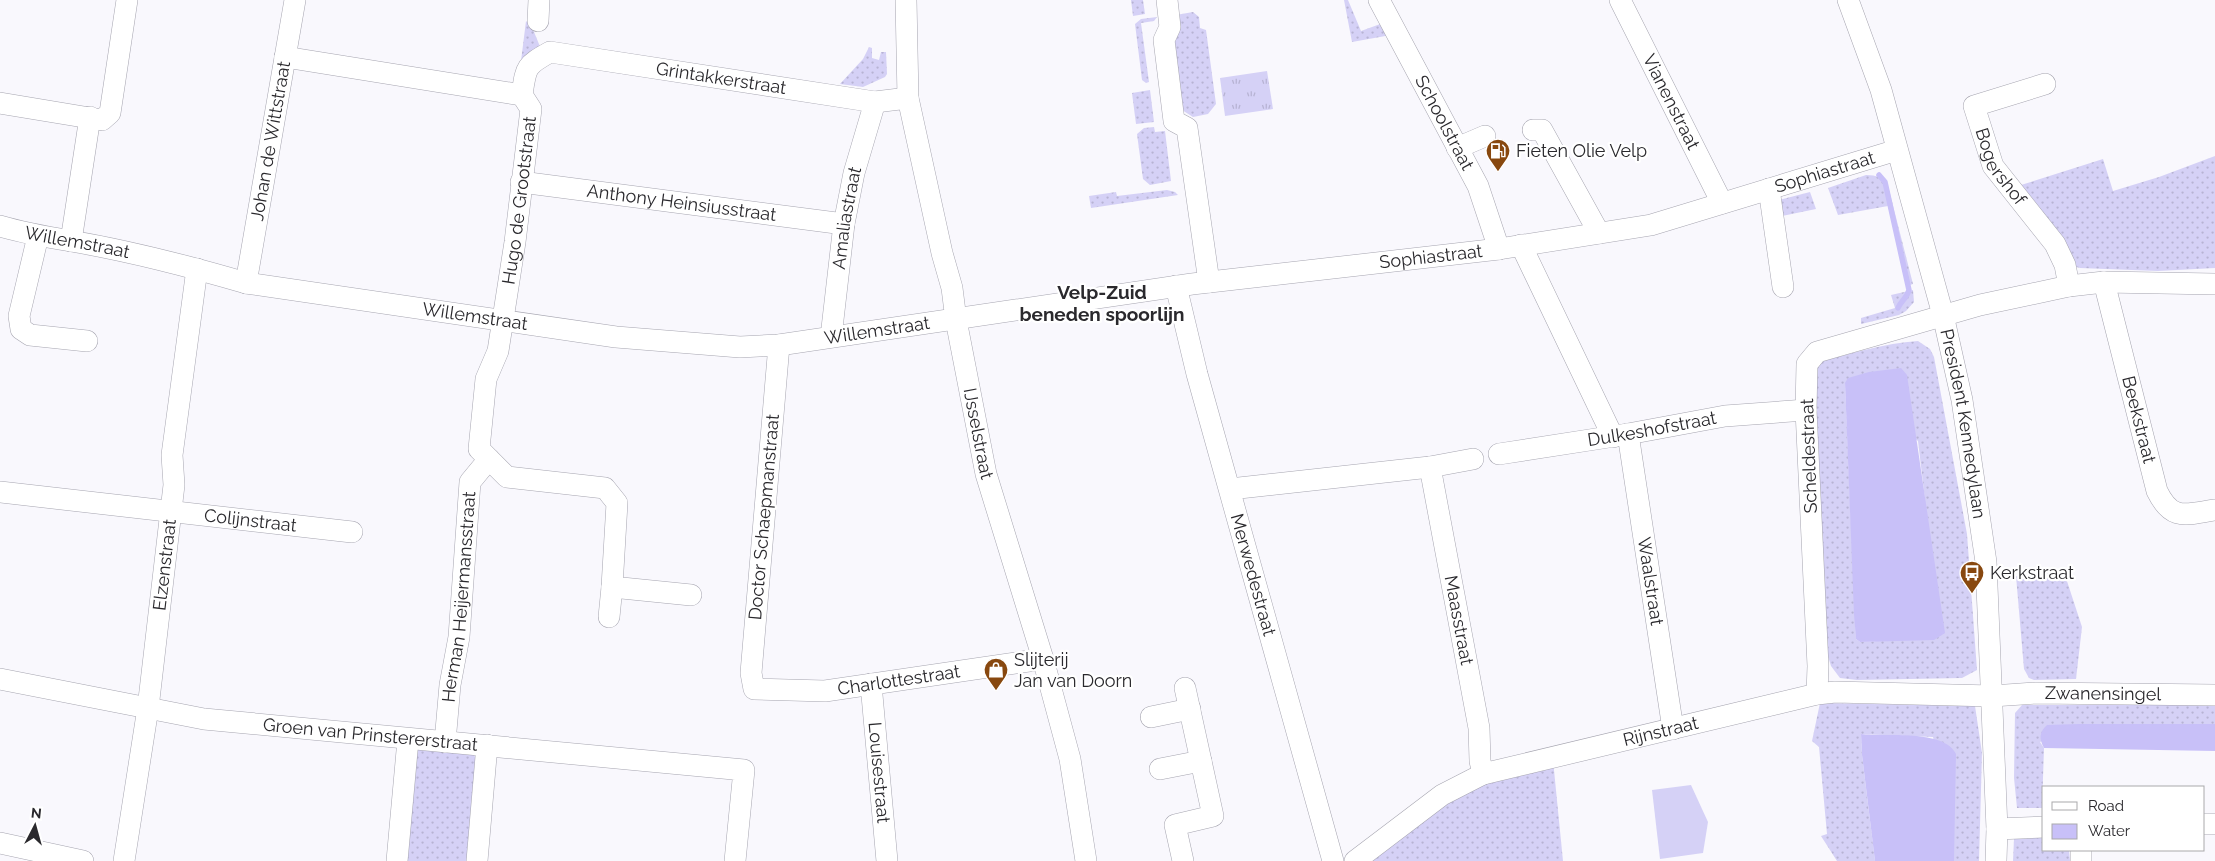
<svg xmlns="http://www.w3.org/2000/svg" width="2215" height="861" font-family="Raleway,sans-serif">
<style>
.grass{fill:url(#grass-dots);fill-rule:evenodd}
.park{fill:url(#park-tufts)}
.garden{fill:#d5d1f6}
.water{fill:#c8c0f8}
.lines{fill:none;stroke-linecap:round;stroke-linejoin:round}
.stream{stroke:#c8c0f8;stroke-width:5.5}
.minor-casing{stroke:#a6a5b0;stroke-width:22}
.minor{stroke:#fff;stroke-width:21}
.labels{text-anchor:middle;stroke-width:4.5;stroke-linejoin:round;paint-order:stroke}
.street-label{font-size:18px;fill:#2a292d;stroke:#fff}
.poi-label{font-size:18px;fill:#2a292d;stroke:#fff;text-anchor:start}
.neighbourhood-label{font-size:19px;font-weight:bold;fill:#2a292d;stroke:#fff}
</style>
<defs>
<pattern id="grass-dots" width="8" height="8" patternUnits="userSpaceOnUse" patternTransform="scale(1.25)"><rect width="8" height="8" fill="#d5d1f6"/><path d="M2 2h.1M6 6h.1" fill="none" stroke="#b7b3d3" stroke-width="1.8" stroke-linecap="round"/></pattern>
<pattern id="park-tufts" width="24" height="20" patternUnits="userSpaceOnUse" patternTransform="scale(1.25)"><rect width="24" height="20" fill="#d5d1f6"/><path d="M3 7l-1-3M5 7V3M7 7l1-3M15 17l-1-3M17 17v-4M19 17l1-3" fill="none" stroke="#b7b3d3"/></pattern>
</defs>
<rect width="100%" height="100%" fill="#f9f8fd"/>
<g class="grass">
<polygon points="1131,0 1143,0 1145,14 1133,16"/>
<polygon points="1344,0 1348,0 1361,31 1383,23 1391,35 1352,42"/>
<polygon points="1193,12 1199,17 1200,28 1206,30 1216,104 1208,114 1193,117 1182,110 1173,37 1176,15"/>
<polygon points="1157,17 1154,21 1141,23 1149,82 1146,83 1142,80 1135,24 1141,19"/>
<polygon points="526,21 532,27 541,49 521,61"/>
<polygon points="869,47 872,48 872,58 879,60 881,52 886,52 887,74 885,77 863,87 840,84 863,59"/>
<polygon points="1150,90 1154,122 1136,124 1132,93"/>
<polygon points="1154,127 1155,132 1165,131 1171,181 1150,185 1143,179 1137,134 1144,128"/>
<path d="M2215,156V268L2158,271L2080,268L2073,266C2058,234 2044,211 2021,185L2103,159L2113,191L2159,177Z"/>
<path d="M1866,175C1877,175 1882,178 1888,186L1913,284L1907,286L1888,206L1838,215L1828,188Z"/>
<polygon points="1167,190 1175,192 1178,195 1091,208 1089,196 1116,192 1117,196"/>
<polygon points="1810,192 1816,209 1782,216 1779,200"/>
<polygon points="1913,290 1914,302 1906,311 1899,315 1861,324 1861,318 1895,308 1891,295"/>
<path d="M1918,341L1930,349L1934,357L1967,534L1977,670L1962,678L1857,680L1840,678L1831,666L1827,653L1814,374L1818,362C1851,354 1884,343 1918,341ZM1845,383L1918,441L1925,500L1895,640L1860,642L1856,639Z"/>
<polygon points="2064,572 2082,627 2076,679 2034,680 2029,678 2024,669 2016,576"/>
<polygon points="1820,703 1975,706 1982,753 1979,861 1954,861 1953,834 1933,737 1861,734 1862,755 1875,861 1837,861 1821,836 1827,834 1819,747 1812,741"/>
<polygon points="2022,705 2215,705 2215,724 2078,724 2040,742 2044,748 2042,808 2017,808 2014,778 2015,713"/>
<polygon points="412,748 471,751 478,761 471,861 403,861"/>
<polygon points="1553,760 1563,861 1369,861 1480,780"/>
<polygon points="2044,836 2044,850 2069,850 2070,861 2013,861 2014,839"/>
</g>
<polygon class="park" points="1267,71 1273,109 1225,116 1220,78"/>
<polygon class="garden" points="1691,785 1708,822 1703,853 1660,859 1652,790"/>
<g class="water">
<polygon points="1901,368 1907,375 1945,633 1934,640 1860,642 1856,639 1854,614 1845,383 1848,378 1869,372"/>
<path d="M2078,724H2215V751L2044,748C2039,739 2039,732 2047,725Z"/>
<path d="M1861,734C1886,737 1944,729 1956,754L1954,861H1875L1862,755Z"/>
</g>
<g class="lines">
<path class="stream" d="M1879,175L1885,182L1909,290C1907,298 1901,301 1898,308"/>
<defs>
<g id="minor">
<path id="s1" d="M906,0L908,98L942,253L952,288L956,320L986,474L1043,659L1070,759L1086,861"/>
<polyline points="1167,0 1170,27 1164,40 1174,121 1187,128 1209,282"/>
<path id="s2" d="M1379,0L1478,186L1499,249"/>
<path id="s3" d="M1620,0L1722,203"/>
<path id="s4" d="M1848,0L1881,90L1943,315L1962,400L1986,562L1997,829L1996,861"/>
<polyline points="538,21 539,0"/>
<polyline points="285,57 522,95"/>
<path id="s5" d="M2045,84L1974,106L1993,166L2055,244L2065,265L2069,286"/>
<polyline points="0,103 102,120 110,113 127,0"/>
<polyline points="1533,130 1542,130 1599,233"/>
<polyline points="1457,148 1485,136"/>
<path id="s6" d="M521,182L844,224"/>
<polyline points="1769,189 1783,287"/>
<path id="s7" d="M0,226C24,233 47,237 71,241C130,251 188,266 246,283L616,337L740,347L779,345L1192,284L1499,249L1651,225L1897,150"/>
<polyline points="38,236 19,316 21,329 30,335 87,341"/>
<polyline points="71,241 90,117"/>
<polyline points="1521,245 1613,437"/>
<path id="s8" d="M2104,282L2157,491C2172,522 2186,514 2215,510"/>
<path id="s9" d="M246,283L295,0"/>
<path id="s10" d="M1176,286L1197,374L1333,861"/>
<path id="s11" d="M831,337L844,224L854,173L875,102"/>
<path id="s12" d="M779,345L751,673L754,689L825,691L1043,659"/>
<path id="s13" d="M1628,434L1673,729"/>
<path id="s14" d="M1499,454L1628,434L1725,416L1806,410"/>
<path id="s15" d="M1430,467L1479,728L1480,761L1483,774"/>
<polyline points="1230,489 1430,467 1473,459"/>
<path id="s16" d="M0,492L352,532"/>
<path id="s17" d="M691,595L612,587L617,503L605,488L507,477L479,449L486,379L498,351L515,242L531,109L522,95C526,67 525,66 550,52L875,102L908,98"/>
<polyline points="609,617 612,587"/>
<path id="s18" d="M0,679L204,719L744,770L735,861"/>
<path id="s19" d="M871,684L887,861"/>
<polyline points="1817,694 1818,666 1806,410 1807,364 1817,352 1980,305 2069,286 2104,282 2215,284"/>
<polyline points="1151,717 1190,709"/>
<path id="s20" d="M445,742L450,685L459,637L470,482L489,459"/>
<polyline points="1160,769 1201,761"/>
<polyline points="2204,824 2215,824"/>
<polyline points="1997,829 2044,827"/>
<polyline points="0,843 83,861"/>
<polyline points="2081,850 2081,861"/>
<path id="s21" d="M124,861L148,708L174,485L172,455L197,269"/>
<polyline points="397,861 408,740"/>
<polyline points="477,861 487,745"/>
<polyline points="1183,861 1175,825 1213,816 1185,688"/>
<path id="s22" d="M1355,861L1442,795L1483,774L1817,694L1835,692L1992,696L2036,693L2215,695"/>
</g>
</defs>
<use href="#minor" class="minor-casing"/>
<use href="#minor" class="minor"/>
</g>
<defs>
<symbol id="fuel-pin" viewBox="-11 -11 22 30"><path d="M0 17L-7.5 6A9.5 9.5 0 1 1 7.5 6Z" fill="#88480f" stroke="#fff"/><path d="M-5.5-6h7V0h2V4h1.3V-2.5L3-4.5l.8-.8L6-3V5H2.5V1h-1V6h-7ZM-4.2-4.7v3.2H.2V-4.7Z" fill="#fff"/></symbol>
<symbol id="bus-pin" viewBox="-11 -11 22 30"><path d="M0 17L-7.5 6A9.5 9.5 0 1 1 7.5 6Z" fill="#88480f" stroke="#fff"/><path d="M-5-6H5V4H4V6H2V4H-2V6H-4V4H-5ZM-3.5-4V0h7V-4ZM-3.5 1.2v1.5H-2V1.2ZM2 1.2v1.5H3.5V1.2Z" fill="#fff"/></symbol>
<symbol id="shop-pin" viewBox="-11 -11 22 30"><path d="M0 17L-7.5 6A9.5 9.5 0 1 1 7.5 6Z" fill="#88480f" stroke="#fff"/><path d="M-5-2.5h2.3a2.7 3.5 0 0 1 5.4 0H5L5.5 6h-11ZM-1.5-2.5h3a1.5 2.3 0 0 0-3 0Z" fill="#fff"/></symbol>
</defs>
<g fill-rule="evenodd">
<use href="#fuel-pin" x="1484" y="137" width="28" height="38"/>
<use href="#bus-pin" x="1958" y="559" width="28" height="38"/>
<use href="#shop-pin" x="982" y="656" width="28" height="38"/>
</g>
<g class="labels">
<g class="street-label">
<text dy="6" stroke="none"><textPath href="#s17" startOffset="911">Grintakkerstraat</textPath></text>
<text dy="6" stroke="none"><textPath href="#s3" startOffset="114">Vianenstraat</textPath></text>
<text dy="6" stroke="none"><textPath href="#s2" startOffset="139">Schoolstraat</textPath></text>
<text dy="6" stroke="none"><textPath href="#s9" startOffset="144">Johan de Wittstraat</textPath></text>
<text dy="6" stroke="none"><textPath href="#s5" startOffset="141">Bogershof</textPath></text>
<text dy="6" stroke="none"><textPath href="#s7" startOffset="1852">Sophiastraat</textPath></text>
<text dy="6" stroke="none"><textPath href="#s17" startOffset="574">Hugo de Grootstraat</textPath></text>
<text dy="6" stroke="none"><textPath href="#s6" startOffset="162">Anthony Heinsiusstraat</textPath></text>
<text dy="6" stroke="none"><textPath href="#s11" startOffset="120">Amaliastraat</textPath></text>
<text dy="6" stroke="none"><textPath href="#s7" startOffset="79">Willemstraat</textPath></text>
<text dy="6" stroke="none"><textPath href="#s7" startOffset="1448">Sophiastraat</textPath></text>
<text dy="6" stroke="none"><textPath href="#s7" startOffset="484">Willemstraat</textPath></text>
<text dy="6" stroke="none"><textPath href="#s7" startOffset="889">Willemstraat</textPath></text>
<text dy="6" stroke="none"><textPath href="#s8" startOffset="142">Beekstraat</textPath></text>
<text dy="6" stroke="none"><textPath href="#s4" startOffset="440">President Kennedylaan</textPath></text>
<text dy="6" stroke="none"><textPath href="#s14" startOffset="155">Dulkeshofstraat</textPath></text>
<text dy="6" stroke="none"><textPath href="#s1" startOffset="441">IJsselstraat</textPath></text>
<text transform="translate(1809 456) rotate(-92)" y="6">Scheldestraat</text>
<text transform="translate(764 517) rotate(-85)" y="6">Doctor Schaepmanstraat</text>
<text dy="6" stroke="none"><textPath href="#s16" startOffset="252">Colijnstraat</textPath></text>
<text dy="6" stroke="none"><textPath href="#s21" startOffset="299">Elzenstraat</textPath></text>
<text dy="6" stroke="none"><textPath href="#s10" startOffset="299">Merwedestraat</textPath></text>
<text dy="6" stroke="none"><textPath href="#s13" startOffset="149">Waalstraat</textPath></text>
<text dy="6" stroke="none"><textPath href="#s20" startOffset="146">Herman Heijermansstraat</textPath></text>
<text dy="6" stroke="none"><textPath href="#s15" startOffset="156">Maasstraat</textPath></text>
<text dy="6" stroke="none"><textPath href="#s12" startOffset="491">Charlottestraat</textPath></text>
<text dy="6" stroke="none"><textPath href="#s22" startOffset="785">Zwanensingel</textPath></text>
<text dy="6" stroke="none"><textPath href="#s22" startOffset="338">Rijnstraat</textPath></text>
<text dy="6" stroke="none"><textPath href="#s18" startOffset="375">Groen van Prinstererstraat</textPath></text>
<text dy="6" stroke="none"><textPath href="#s19" startOffset="89">Louisestraat</textPath></text>
</g>
<g class="poi-label">
<text x="1516" y="157">Fieten Olie Velp</text>
<text x="1990" y="579">Kerkstraat</text>
<text x="1014" y="666">Slijterij<tspan x="1014" dy="21">Jan van Doorn</tspan></text>
</g>
<g class="neighbourhood-label">
<text x="1102" y="299">Velp-Zuid<tspan x="1102" dy="22">beneden spoorlijn</tspan></text>
</g>
</g>
<rect x="2042" y="786" width="162" height="65" fill="#ffffff" stroke="#aaa9ab"/>
<rect x="2052" y="802" width="25" height="8" fill="#ffffff" stroke="#aaa9ab"/>
<text x="2088" y="811" font-size="15" fill="#2a292d">Road</text>
<rect x="2052" y="824" width="25" height="15" fill="#c8c0f8" stroke="#aaa9ab"/>
<text x="2088" y="836" font-size="15" fill="#2a292d">Water</text>
<g transform="translate(35 826) rotate(6)" stroke="#ffffff" stroke-width="4" paint-order="stroke">
<path d="M0-4L9 19L0 12L-9 19Z" fill="#2a292d"/>
<text y="-8" font-size="14" font-weight="bold" text-anchor="middle" fill="#2a292d">N</text>
</g>
</svg>
